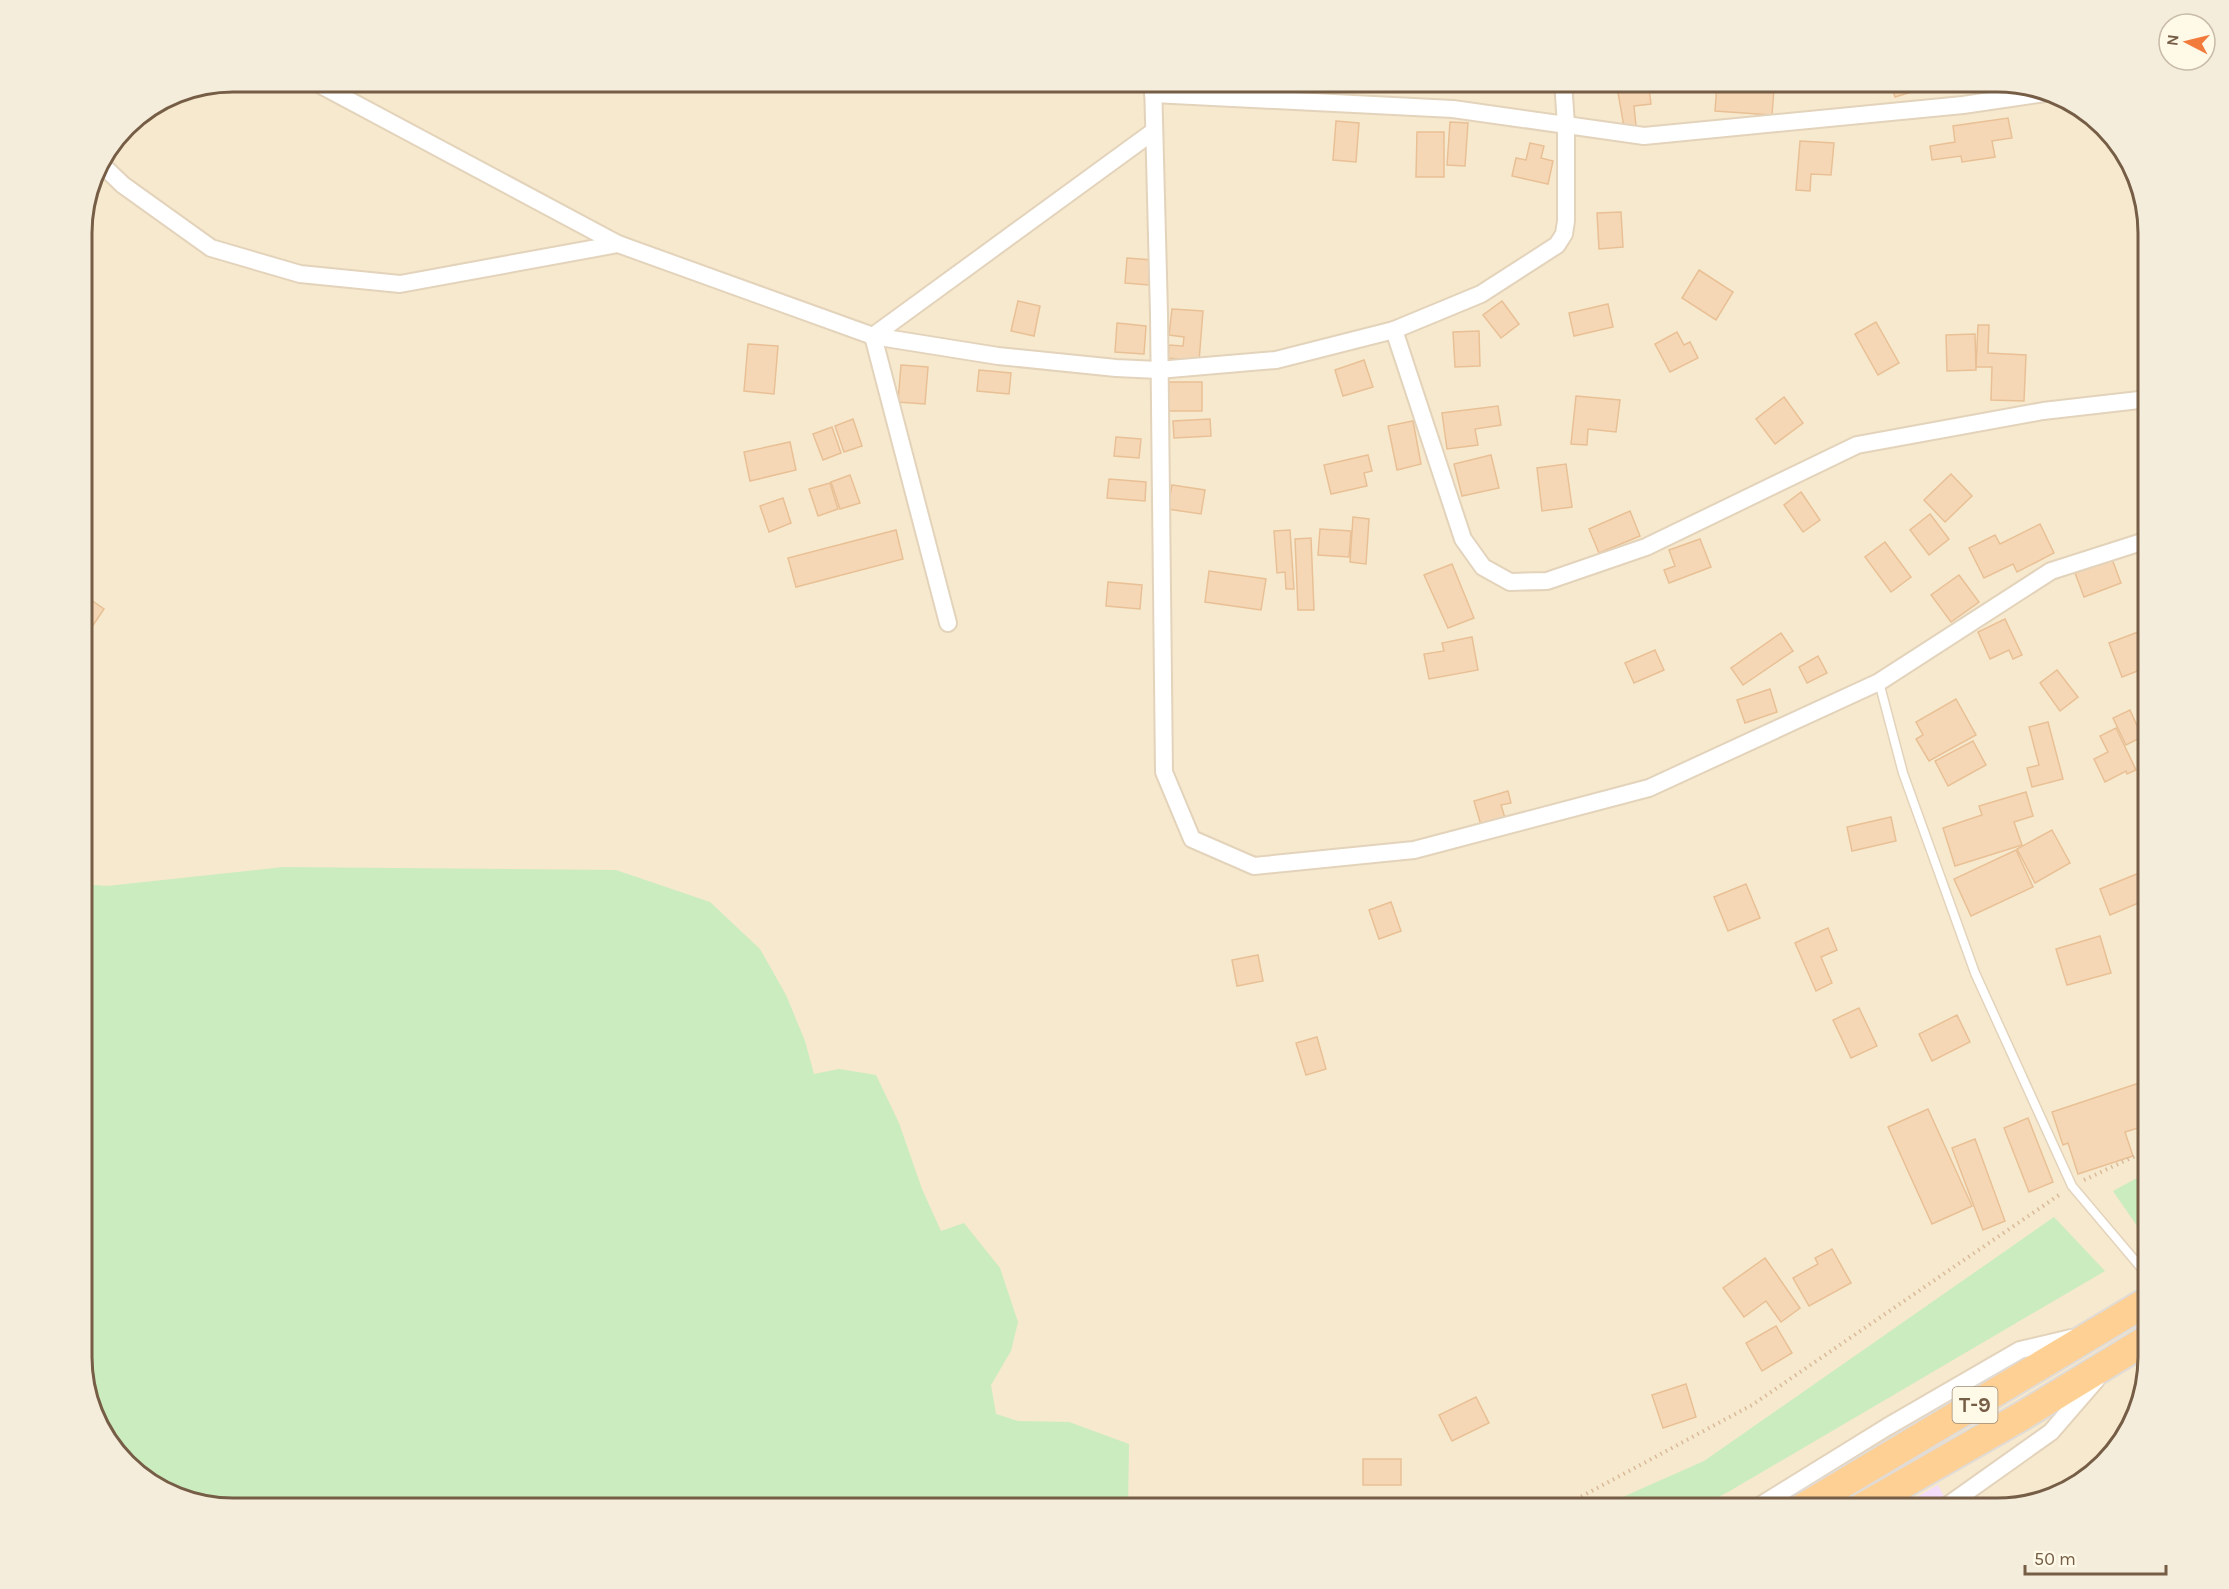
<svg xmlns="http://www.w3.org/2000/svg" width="2229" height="1589" font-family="Karla,sans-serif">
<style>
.residential{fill:#f6e9ce}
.education{fill:#f3ddfa}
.green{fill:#cbecbe}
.building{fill:#f5d7b6;stroke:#e9c095;stroke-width:1.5}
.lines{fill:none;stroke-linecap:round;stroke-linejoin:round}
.service-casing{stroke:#e3d3bb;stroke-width:11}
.minor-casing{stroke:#e3d3bb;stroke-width:20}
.trunk-casing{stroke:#e1dbd6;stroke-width:32}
.path{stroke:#daba99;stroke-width:4;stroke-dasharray:1.5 4.5;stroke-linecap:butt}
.service{stroke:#fff;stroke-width:8}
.minor{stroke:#fff;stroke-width:16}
.trunk{stroke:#fed094;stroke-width:28}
.labels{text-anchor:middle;stroke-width:6;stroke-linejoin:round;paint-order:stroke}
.shield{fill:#fff9e8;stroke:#9f8c76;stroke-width:1.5}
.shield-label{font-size:21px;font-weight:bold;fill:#765d45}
.rim{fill:none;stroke:#765d45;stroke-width:3}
</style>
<rect width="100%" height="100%" fill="#fef6e0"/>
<polygon class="residential" points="232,81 1997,81 2046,89 2089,112 2132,165 2148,232 2148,1357 2140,1405 2117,1449 2064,1492 1997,1508 232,1508 183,1500 140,1477 97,1424 81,1366 81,222 97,165 132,119 175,92"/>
<polygon class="education" points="1938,1485 1950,1508 1897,1508"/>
<g class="green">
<polygon points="283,867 616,870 710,902 760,949 786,995 805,1041 814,1074 839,1069 876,1075 899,1123 922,1189 941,1231 964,1223 1000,1268 1018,1322 1011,1351 991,1385 996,1414 1018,1421 1069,1422 1129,1444 1128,1508 232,1508 183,1500 140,1477 97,1424 81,1366 81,884 107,886"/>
<polygon points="2148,1172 2148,1242 2113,1191"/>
<polygon points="2054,1217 2105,1271 1728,1492 1697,1508 1598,1508 1704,1461"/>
</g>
<g class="building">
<polygon points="1616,81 1648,81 1651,104 1634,106 1636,126 1624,127"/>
<polygon points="1890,81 1916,81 1918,90 1895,97"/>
<polygon points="1717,84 1774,89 1772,115 1715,111"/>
<polygon points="2008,118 2012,138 1992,141 1995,157 1962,162 1961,156 1932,160 1930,146 1955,142 1953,126"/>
<polygon points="1336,121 1359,123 1356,162 1333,160"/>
<polygon points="1450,122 1468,123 1465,166 1447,165"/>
<polygon points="1417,132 1444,132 1444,177 1416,177"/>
<polygon points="1800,141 1834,143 1831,175 1811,174 1810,191 1796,190"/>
<polygon points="1530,143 1544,146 1541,158 1553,161 1548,184 1512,176 1516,158 1526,160"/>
<polygon points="1621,212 1623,247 1599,249 1597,213"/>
<polygon points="1127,258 1152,260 1149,285 1125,283"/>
<polygon points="1699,270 1733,292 1716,320 1682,298"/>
<polygon points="1018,301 1040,306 1034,336 1011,331"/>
<polygon points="1502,301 1519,324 1501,338 1483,315"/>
<polygon points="1608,304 1613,327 1574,336 1569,313"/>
<polygon points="1172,309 1203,311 1199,361 1168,358 1169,345 1183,346 1184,337 1169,335"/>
<polygon points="1876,322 1899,363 1878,375 1855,334"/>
<polygon points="1117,323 1146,326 1144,354 1115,352"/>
<polygon points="1978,325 1989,325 1988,353 2026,355 2024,401 1991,400 1992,367 1976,367"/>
<polygon points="1479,331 1480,366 1455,367 1453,332"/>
<polygon points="1677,332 1684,345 1690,342 1698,358 1670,372 1655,344"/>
<polygon points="1975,334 1976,370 1947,371 1946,335"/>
<polygon points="748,344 778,346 774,394 744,391"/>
<polygon points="1364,360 1373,387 1343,396 1335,370"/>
<polygon points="901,365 928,367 925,404 898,402"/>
<polygon points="979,370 1011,373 1009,394 977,391"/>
<polygon points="1169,382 1202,382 1202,411 1168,411"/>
<polygon points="1576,396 1620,400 1616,432 1588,429 1587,445 1571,444"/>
<polygon points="1784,397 1803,423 1775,444 1756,419"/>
<polygon points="1498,406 1501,425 1475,429 1478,445 1447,449 1442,413"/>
<polygon points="853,419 862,446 844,452 835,426"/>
<polygon points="1210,419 1211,436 1174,438 1173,421"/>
<polygon points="1413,421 1421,464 1397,470 1388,426"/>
<polygon points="832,427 841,453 823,460 813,434"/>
<polygon points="1116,437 1141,439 1139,458 1114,456"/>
<polygon points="790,442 796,470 750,481 744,452"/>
<polygon points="1368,455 1372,471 1364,473 1367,486 1331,494 1324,465"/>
<polygon points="1491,455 1499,488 1462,496 1454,464"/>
<polygon points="1566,464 1572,507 1542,511 1537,468"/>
<polygon points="1951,474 1972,496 1945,522 1924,500"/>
<polygon points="850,475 860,503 840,509 831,482"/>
<polygon points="1109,479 1146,482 1145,501 1107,498"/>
<polygon points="830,483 838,509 818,516 809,489"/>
<polygon points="1172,485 1205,490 1201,514 1168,509"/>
<polygon points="1801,492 1820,520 1803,532 1784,505"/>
<polygon points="783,498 791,523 769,532 760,506"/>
<polygon points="1630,511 1640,536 1599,553 1589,529"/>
<polygon points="1930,514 1949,539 1929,555 1910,530"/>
<polygon points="1353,517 1369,519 1366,564 1350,562"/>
<polygon points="2040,524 2054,553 2017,572 2013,564 1984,578 1969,548 1995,535 2000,544"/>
<polygon points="1320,529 1351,531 1349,557 1318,555"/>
<polygon points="896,530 903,559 796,587 788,558"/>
<polygon points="1290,530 1294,589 1286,589 1285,572 1277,573 1274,531"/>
<polygon points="1311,538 1314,610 1298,610 1295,539"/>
<polygon points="1700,539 1711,567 1669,583 1664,570 1675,566 1669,550"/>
<polygon points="1885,542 1911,577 1891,592 1865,557"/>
<polygon points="2112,559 2121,583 2084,597 2075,573"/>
<polygon points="1452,564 1474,618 1448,628 1424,575"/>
<polygon points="1209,571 1266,579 1261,610 1205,602"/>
<polygon points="1959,575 1979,602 1951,622 1931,595"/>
<polygon points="1108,582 1142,585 1140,609 1106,606"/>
<polygon points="81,593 104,609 81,643"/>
<polygon points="2005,619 2022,655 2013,659 2009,650 1990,659 1978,632"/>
<polygon points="2146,629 2148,636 2148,667 2122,677 2109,643"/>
<polygon points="1781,633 1793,651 1743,685 1731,668"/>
<polygon points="1472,637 1478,670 1429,679 1424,654 1444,651 1442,643"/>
<polygon points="1655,650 1664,670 1634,683 1625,663"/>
<polygon points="1818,656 1827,673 1807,683 1799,667"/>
<polygon points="2057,670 2078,697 2060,711 2040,683"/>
<polygon points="1770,689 1777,712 1745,723 1737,700"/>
<polygon points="1956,699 1976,735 1929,761 1916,739 1923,735 1916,722"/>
<polygon points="2130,710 2142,737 2126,745 2113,718"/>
<polygon points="2048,722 2063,779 2032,787 2027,768 2039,765 2029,727"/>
<polygon points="2116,728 2136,770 2127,774 2126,771 2105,782 2094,759 2108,752 2100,736"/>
<polygon points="1973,741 1986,765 1948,786 1935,761"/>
<polygon points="1508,791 1511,803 1501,805 1505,818 1481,825 1474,801"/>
<polygon points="2026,792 2033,816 2014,822 2022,845 1955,866 1943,828 1982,815 1979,806"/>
<polygon points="1891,817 1896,841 1852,851 1847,827"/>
<polygon points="2052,830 2070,863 2035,883 2017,849"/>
<polygon points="2016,850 2033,887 1971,916 1954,879"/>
<polygon points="2144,871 2148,880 2148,899 2110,915 2100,889"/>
<polygon points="1746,884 1760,918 1728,931 1714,897"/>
<polygon points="1391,902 1401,931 1379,939 1369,910"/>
<polygon points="1828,928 1837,950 1821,957 1832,983 1816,991 1795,943"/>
<polygon points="2100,936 2111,973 2067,985 2056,949"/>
<polygon points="1258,955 1263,981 1237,986 1232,960"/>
<polygon points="1859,1008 1877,1046 1851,1058 1833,1020"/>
<polygon points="1957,1015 1970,1042 1932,1061 1919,1034"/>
<polygon points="1317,1037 1326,1069 1306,1075 1296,1043"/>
<polygon points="2148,1080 2148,1125 2125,1132 2133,1156 2078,1174 2068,1143 2063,1145 2052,1112"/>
<polygon points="1928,1109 1972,1206 1932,1224 1888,1127"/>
<polygon points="2028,1118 2053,1182 2029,1192 2004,1128"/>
<polygon points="1975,1139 2005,1221 1983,1230 1952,1148"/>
<polygon points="1832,1249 1851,1283 1809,1306 1793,1278 1818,1264 1815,1258"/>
<polygon points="1765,1258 1800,1308 1781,1322 1766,1301 1744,1317 1723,1288"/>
<polygon points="1776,1326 1792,1353 1762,1371 1746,1343"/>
<polygon points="1686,1384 1696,1417 1663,1428 1652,1395"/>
<polygon points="1476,1397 1489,1423 1452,1441 1439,1415"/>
<rect x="1363" y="1459" width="38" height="26"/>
</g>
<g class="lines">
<defs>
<polyline id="service" points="1879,682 1903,773 1975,973 2072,1186 2148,1276"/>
<g id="minor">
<polyline points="313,81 618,244 873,336 998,356 1116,368 1158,370 1276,360 1394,330 1463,539 1483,567 1510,582 1547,581 1646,547 1857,445 2043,411 2148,399"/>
<polyline points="1153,81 1159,314 1164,772 1192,839 1254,866 1414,850 1649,788 1879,682 2051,571 2148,540"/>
<polyline points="1153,94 1453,109 1644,136 1963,105 2052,92"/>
<polyline points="99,162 123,185 211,248 300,274 400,284 618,244"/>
<polyline points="1394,330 1481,294 1557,245 1564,234 1566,221 1566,125 1563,81"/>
<polyline points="948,623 873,336 1154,131"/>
<polyline points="1756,1508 1887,1427 2020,1350 2071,1338"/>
<polyline points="1944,1508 2051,1432 2096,1380"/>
</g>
<g id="trunk">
<polyline points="1802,1508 2148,1301"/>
<polyline points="1861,1508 2022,1416 2148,1339"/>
</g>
</defs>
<use href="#service" class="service-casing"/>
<use href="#minor" class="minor-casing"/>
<use href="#trunk" class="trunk-casing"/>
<g class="path">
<polyline points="2084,1180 2148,1150"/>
<polyline points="1560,1508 1752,1405 2062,1193"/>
</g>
<use href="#service" class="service"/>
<use href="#minor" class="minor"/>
<use href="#trunk" class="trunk"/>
</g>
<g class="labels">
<rect class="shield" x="1952.5" y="1387" width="45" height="36" rx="4.5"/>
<g class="shield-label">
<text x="1975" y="1412">T-9</text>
</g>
</g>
<path d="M0 0H2229V1589H0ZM233 92H1997A141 141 0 0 1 2138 233V1357A141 141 0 0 1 1997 1498H233A141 141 0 0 1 92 1357V233A141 141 0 0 1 233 92Z" fill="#f4eddb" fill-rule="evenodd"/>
<path class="rim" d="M233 92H1997A141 141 0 0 1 2138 233V1357A141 141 0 0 1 1997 1498H233A141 141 0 0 1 92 1357V233A141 141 0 0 1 233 92Z"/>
<g transform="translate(2187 42) rotate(277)"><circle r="28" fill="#fff9e8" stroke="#c8bba7" stroke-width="1.5"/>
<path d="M0-4.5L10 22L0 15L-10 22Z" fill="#f27b3b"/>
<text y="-9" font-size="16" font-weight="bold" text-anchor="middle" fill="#765d45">N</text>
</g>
<path d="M2025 1565v9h141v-9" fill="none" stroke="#765d45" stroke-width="3"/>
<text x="2034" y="1565" font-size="18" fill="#765d45" stroke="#fff9e8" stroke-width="4.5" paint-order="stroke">50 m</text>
</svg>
